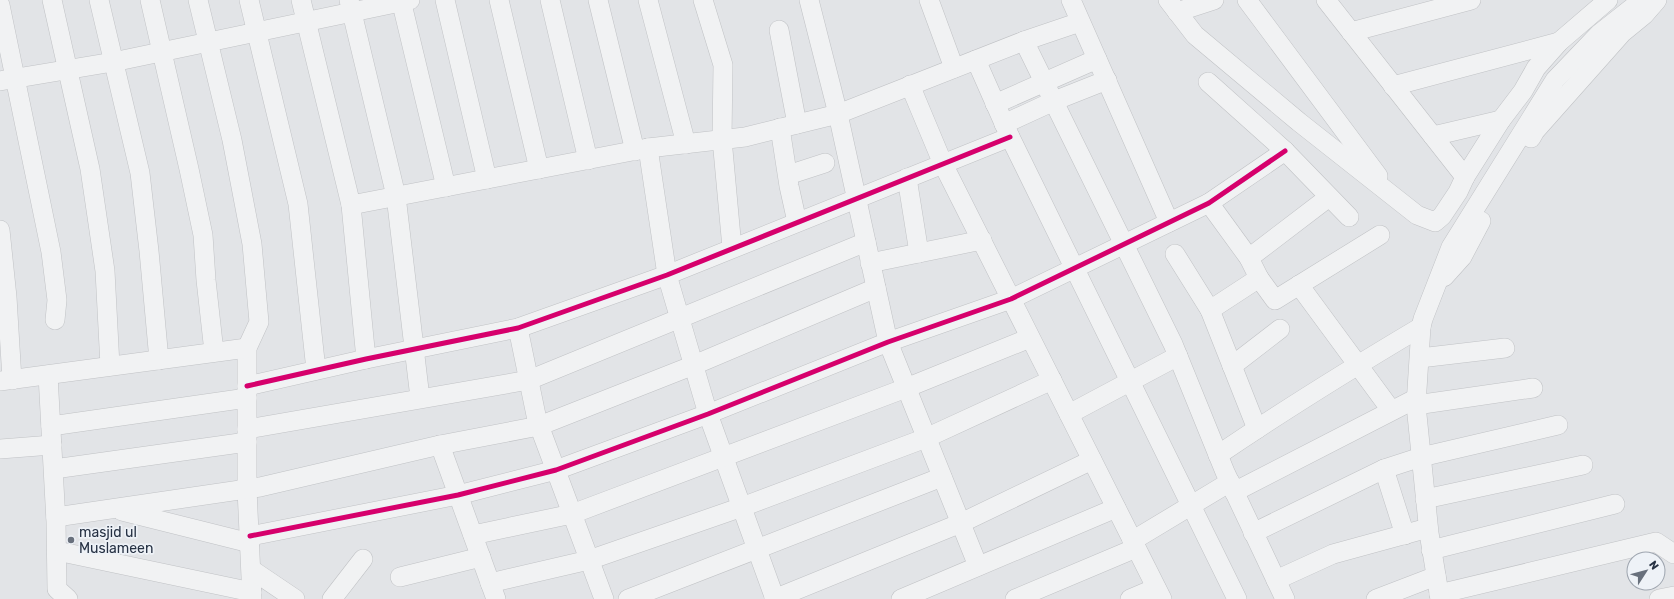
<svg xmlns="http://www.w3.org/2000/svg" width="1674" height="599" font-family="Rubik,sans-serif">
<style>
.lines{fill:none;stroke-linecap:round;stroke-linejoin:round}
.minor-casing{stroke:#c0c2c5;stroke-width:20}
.minor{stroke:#f1f2f3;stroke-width:19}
.cycleway-casing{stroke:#eef2f7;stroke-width:8}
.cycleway{stroke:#d6006c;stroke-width:5}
.poi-dot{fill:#68707c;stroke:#eef2f7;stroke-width:1.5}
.labels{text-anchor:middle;stroke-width:3.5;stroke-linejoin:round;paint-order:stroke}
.poi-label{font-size:14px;fill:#263143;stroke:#eef2f7;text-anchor:start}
</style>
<rect width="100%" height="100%" fill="#e2e4e7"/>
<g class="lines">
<defs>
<g id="minor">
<polyline points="52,0 90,169 105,271 110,366"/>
<polyline points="99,0 140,173 149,251 159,360"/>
<polyline points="150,0 189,169 203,235 206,280 214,352"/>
<polyline points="198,0 232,140 252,244 259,322 247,348 247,489 252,599"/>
<polyline points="249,0 298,204 316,370"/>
<polyline points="301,0 351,205 366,359"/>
<polyline points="349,0 396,196 420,398"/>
<polyline points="401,0 446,187"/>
<polyline points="445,0 487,179"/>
<polyline points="499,0 539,169"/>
<polyline points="550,0 588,160"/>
<polyline points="598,0 635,151"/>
<polyline points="648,0 686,144"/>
<polyline points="703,0 723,65 722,139 732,248"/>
<polyline points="809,0 838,114 888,342 978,566"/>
<polyline points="929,0 954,68"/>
<polyline points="1071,0 1169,222"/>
<polyline points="1168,0 1195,35 1299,122 1417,215 1435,222 1442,216 1458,192 1465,177 1501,120 1523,91 1536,68 1559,42 1608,0"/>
<polyline points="1247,0 1378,176"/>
<polyline points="1326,0 1465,177"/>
<polyline points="0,5 51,252 57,300 55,320"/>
<polyline points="1177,12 1214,0"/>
<polyline points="779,30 797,124"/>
<polyline points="1351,32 1471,0"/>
<polyline points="1024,41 1173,344 1225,472 1285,599"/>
<polyline points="976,60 1010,137 1237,599"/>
<polyline points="0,81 113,62 410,0"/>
<polyline points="1208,82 1285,151 1349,217"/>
<polyline points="910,85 943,164 1162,599"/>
<polyline points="1393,86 1559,42"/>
<polyline points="995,104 1097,59"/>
<polyline points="1004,124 1054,101 1107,80"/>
<polyline points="780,128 789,186 797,222"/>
<polyline points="1433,136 1501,120"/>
<polyline points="1531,138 1535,131 1622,33 1644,15 1657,0"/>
<polyline points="648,148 667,275 708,414 775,599"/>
<polyline points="788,175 825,163"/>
<polyline points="907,178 919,253"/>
<polyline points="1209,203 1249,258 1259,278 1275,300 1380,235"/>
<polyline points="351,205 648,148 745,137 838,114 1024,41 1080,22"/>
<polyline points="0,230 7,297 12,380"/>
<polyline points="1175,254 1210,310 1257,429"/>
<polyline points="1249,258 1329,197"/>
<polyline points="870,263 982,240"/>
<polyline points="1444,277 1462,257 1481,221"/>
<polyline points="1299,285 1391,410"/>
<polyline points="1210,310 1259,278"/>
<polyline points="518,328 537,420 604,599"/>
<polyline points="1420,358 1505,348"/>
<polyline points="1232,366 1280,329"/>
<polyline points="48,375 56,522 57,589 68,599"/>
<polyline points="0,381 247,348"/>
<polyline points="247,386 366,359 518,328 667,275 1010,137"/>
<polyline points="1416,405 1533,388"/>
<polyline points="1069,414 1178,356"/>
<polyline points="51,426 247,398"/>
<polyline points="247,429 529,380 866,242"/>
<polyline points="440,445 496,599"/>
<polyline points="0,449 52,445"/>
<path d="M1218,455C1284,410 1352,368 1421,327"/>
<polyline points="54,469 247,442"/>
<polyline points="1384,469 1405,535"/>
<polyline points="1234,492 1417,398"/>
<polyline points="1425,499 1583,465"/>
<polyline points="122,511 250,543"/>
<polyline points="56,517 260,487 440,445 539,426 694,365 876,288"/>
<polyline points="1253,533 1384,469 1421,457 1558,425"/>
<polyline points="473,535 572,514 906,388 1030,338"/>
<polyline points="250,536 458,495 556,470 708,414 888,342 1011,299 1209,203 1285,151"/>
<polyline points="1132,541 1230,482"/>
<polyline points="1431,550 1615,504"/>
<polyline points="57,551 252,592"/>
<polyline points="252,570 295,599"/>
<polyline points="400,577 481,557"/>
<polyline points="1276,580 1333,554 1428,528"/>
<polyline points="490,583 589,560 742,507 926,438 1052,380"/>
<polyline points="1439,594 1656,542 1674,554"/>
<polyline points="332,599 363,559"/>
<polyline points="628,599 942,477"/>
<polyline points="774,599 961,523 1092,460"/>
<polyline points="901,599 1116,508"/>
<polyline points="1015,599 1136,548"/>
<polyline points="1130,599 1156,588"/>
<polyline points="1376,599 1436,576"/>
<polyline points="1440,599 1429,533 1416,405 1421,327 1423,319 1451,247 1555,80 1599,34 1642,0"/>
<polyline points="1659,599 1674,596"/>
</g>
</defs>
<use href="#minor" class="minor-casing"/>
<use href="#minor" class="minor"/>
<defs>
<g id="cycleway">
<polyline points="247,386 366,359 518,328 667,275 1010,137"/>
<polyline points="250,536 458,495 556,470 708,414 888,342 1011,299 1209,203 1285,151"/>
</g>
</defs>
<use href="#cycleway" class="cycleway-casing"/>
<use href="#cycleway" class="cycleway"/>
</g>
<circle class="poi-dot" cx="71" cy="540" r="4"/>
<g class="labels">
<g class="poi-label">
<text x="79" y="537">masjid ul<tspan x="79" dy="16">Muslameen</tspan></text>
</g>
</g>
<g transform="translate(1646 571) rotate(54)"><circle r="19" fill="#eef2f7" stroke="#9ea5af"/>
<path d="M0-3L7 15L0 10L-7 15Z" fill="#68707c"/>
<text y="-6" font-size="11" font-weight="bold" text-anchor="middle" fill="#263143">N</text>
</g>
</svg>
